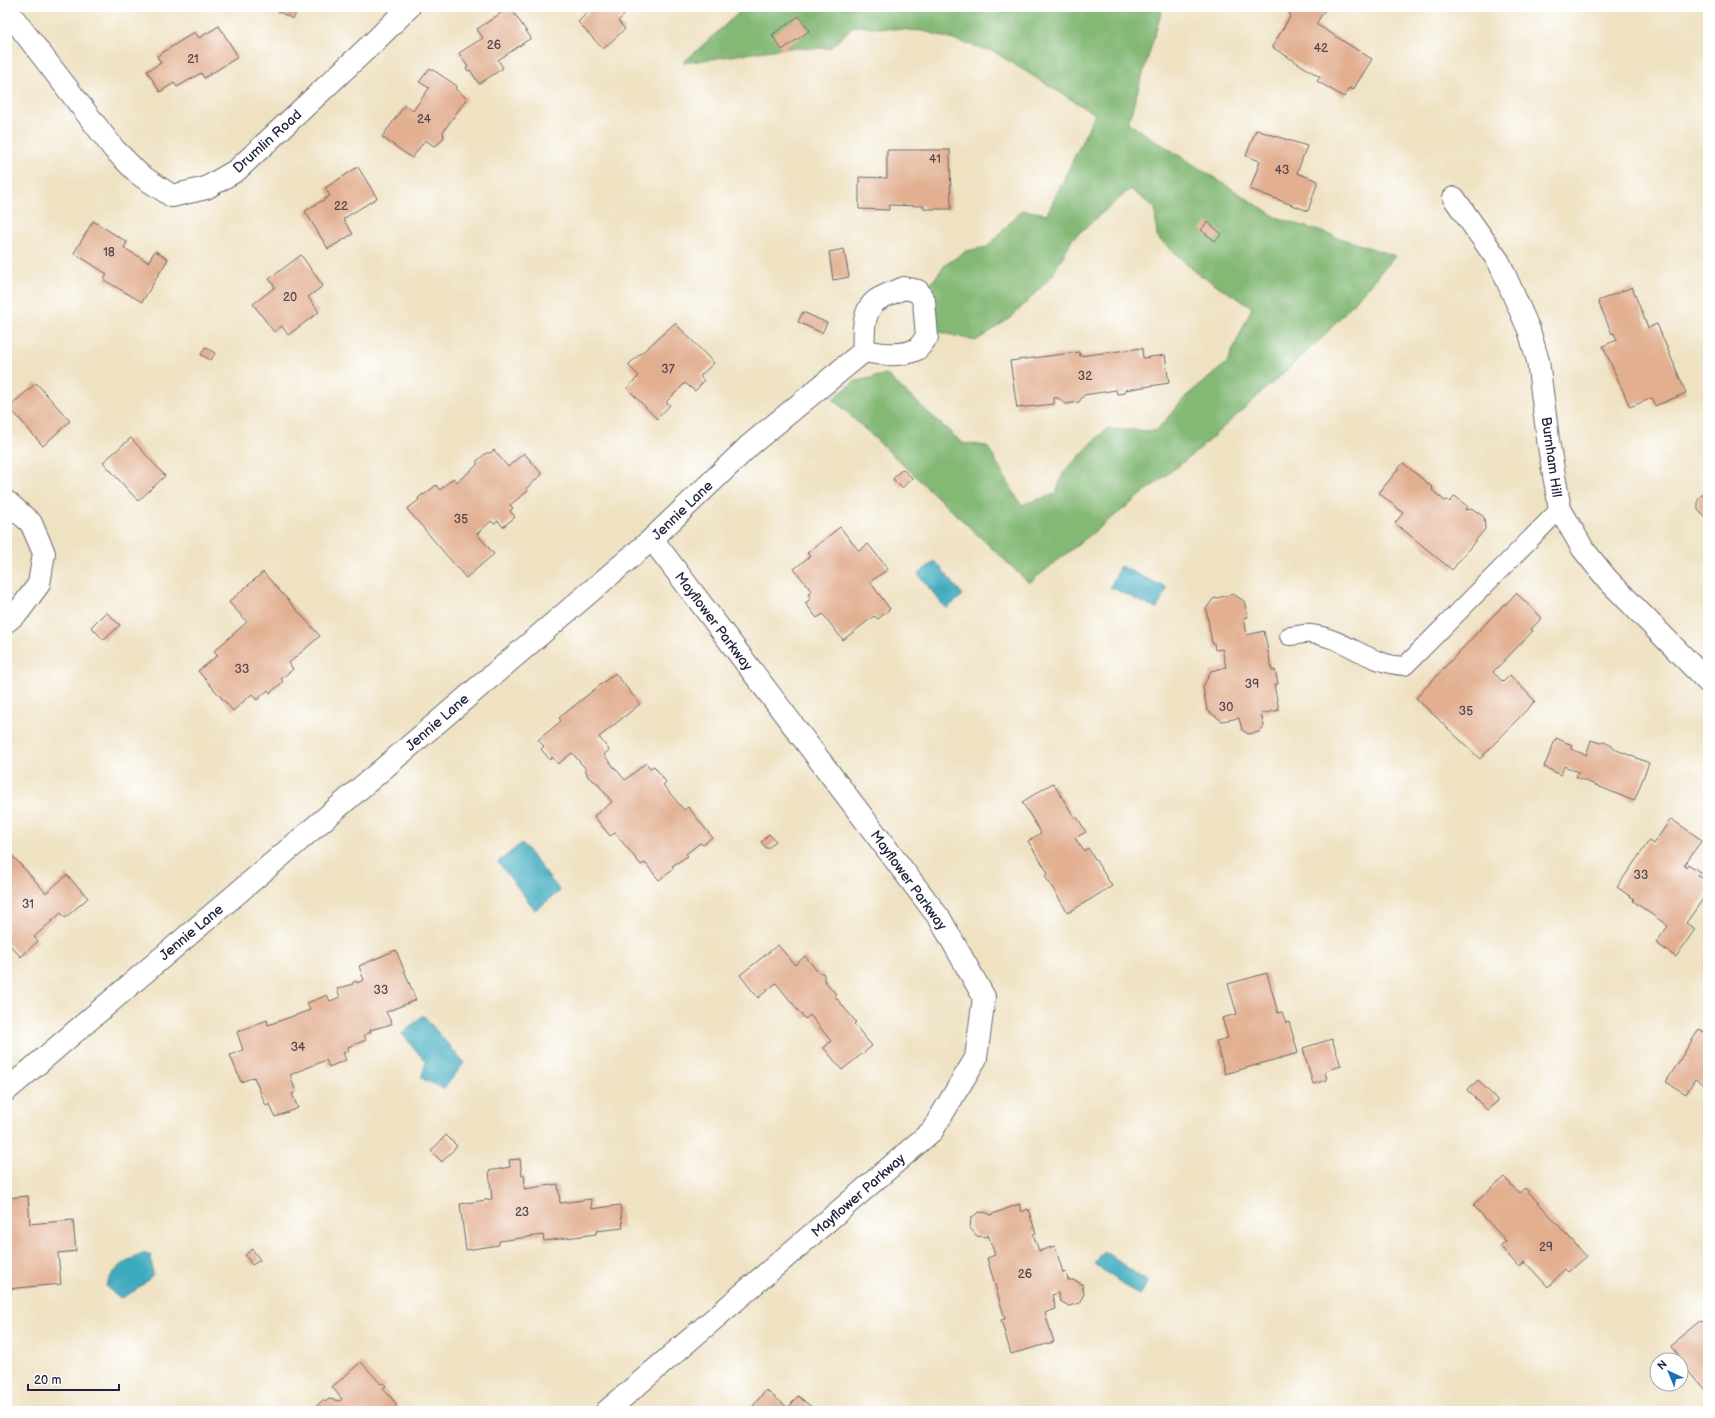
<svg xmlns="http://www.w3.org/2000/svg" width="1715" height="1418" font-family="'Balsamiq Sans',sans-serif">
<style>
.forest{fill:#83b874;stroke:#526d58}
.water{fill:#3eaabd;stroke:#30667c}
.building{fill:#e2af90}
.lines{fill:none;stroke-linecap:round;stroke-linejoin:round}
.lane-casing{stroke:#6a656b;stroke-width:20}
.street-casing{stroke:#6a656b;stroke-width:24}
.lane{stroke:#fff;stroke-width:18}
.street{stroke:#fff;stroke-width:22}
.labels{text-anchor:middle;stroke-width:4;stroke-linejoin:round;paint-order:stroke}
.number-label{font-size:12px;fill:#524550}
.street-label{font-size:14px;fill:#22223b;stroke:#fff}
</style>
<rect width="100%" height="100%" fill="#fff"/>
<filter id="ink" filterUnits="userSpaceOnUse"><feTurbulence type="fractalNoise" baseFrequency=".025" numOctaves="2"/><feDisplacementMap in="SourceGraphic" scale="8" xChannelSelector="R" yChannelSelector="G"/><feConvolveMatrix kernelMatrix="1 2 1 2 8 2 1 2 1" color-interpolation-filters="sRGB"/></filter>
<filter id="wash" filterUnits="userSpaceOnUse"><feTurbulence type="fractalNoise" baseFrequency=".012" numOctaves="4" result="noise"/><feDisplacementMap in="SourceGraphic" scale="16" xChannelSelector="R" yChannelSelector="G"/><feGaussianBlur stdDeviation="0.9" result="paint"/><feColorMatrix in="noise" values="0 0 0 0 0 0 0 0 0 0 0 0 0 0 0 0 0 1.4 0 .05"/><feComposite in="paint" operator="in"/></filter>
<g filter="url(#wash)">
<rect width="100%" height="100%" fill="#efe2c3"/>
<polygon class="forest" points="745,7 1163,7 1128,123 1276,217 1395,256 1322,338 1196,452 1029,583 833,399 854,382 886,374 962,443 987,446 1021,505 1056,494 1063,473 1106,429 1156,431 1186,396 1227,363 1252,307 1197,273 1157,237 1155,208 1130,189 1072,239 1052,276 1013,316 976,341 932,330 928,307 929,286 945,265 966,251 987,247 1022,210 1047,214 1095,114 994,52 924,31 854,26 830,48 786,48 683,63"/>
<g class="water">
<polygon points="935,561 963,595 946,609 918,574"/>
<polygon points="1120,566 1167,588 1157,609 1110,587"/>
<polygon points="522,843 560,891 535,910 498,862"/>
<polygon points="423,1015 464,1063 444,1089 421,1078 426,1062 402,1034"/>
<polygon points="1104,1251 1148,1282 1139,1295 1094,1264"/>
<path d="M145,1253L151,1256L153,1274C146,1284 133,1292 122,1298L116,1296L106,1286C112,1268 129,1259 145,1253Z"/>
</g>
<g id="blocks">
<g class="building">
<polygon points="269,7 299,7 293,19"/>
<polygon points="510,7 531,38 498,60 503,68 479,84 470,70 468,71 466,68 468,67 459,53 483,38 477,29"/>
<polygon points="594,7 632,7 618,21 625,29 603,49 578,22"/>
<polygon points="1293,7 1326,8 1316,24 1372,59 1353,90 1349,88 1344,97 1317,81 1320,77 1272,47 1291,15 1289,14"/>
<polygon points="799,16 809,31 782,50 772,35"/>
<polygon points="219,26 238,57 204,78 201,73 177,87 174,83 160,92 147,71 161,63 157,56 195,32 199,38"/>
<polygon points="430,68 457,86 455,89 467,98 443,132 444,137 438,144 434,146 425,140 412,158 382,137 405,105 413,111 429,88 419,82"/>
<polygon points="1256,130 1307,146 1297,173 1318,181 1308,211 1250,189 1260,161 1246,156"/>
<polygon points="887,150 950,150 951,209 924,209 924,206 889,205 889,210 859,209 859,177 887,178"/>
<polygon points="358,167 377,198 343,219 353,234 328,249 305,211 330,196 325,188"/>
<polygon points="93,221 127,242 124,248 148,262 155,251 168,259 142,302 104,280 107,274 74,253"/>
<polygon points="1207,222 1222,234 1215,241 1201,230"/>
<polygon points="844,249 849,277 833,280 829,252"/>
<polygon points="301,255 323,286 308,297 319,312 288,335 282,326 274,332 253,304 275,287 269,279"/>
<polygon points="1632,287 1648,328 1657,324 1686,393 1655,406 1652,398 1630,407 1603,346 1617,340 1614,333 1612,334 1598,301"/>
<polygon points="803,312 827,323 822,333 798,322"/>
<polygon points="675,323 714,363 700,376 704,381 695,391 685,383 666,402 670,405 657,419 627,388 639,376 628,365"/>
<polygon points="205,347 215,353 211,360 201,355"/>
<polygon points="1142,348 1143,358 1165,355 1169,383 1125,390 1125,393 1117,394 1116,390 1084,395 1079,402 1066,404 1058,398 1054,398 1054,404 1017,408 1010,361 1079,352 1080,356"/>
<polygon points="36,383 70,421 43,446 9,407"/>
<polygon points="131,438 165,476 138,501 103,462"/>
<polygon points="494,450 508,467 524,453 542,474 526,489 528,491 510,505 513,508 510,511 515,517 503,527 498,521 494,524 491,521 477,534 494,554 466,578 407,509 419,500 418,498 423,494 424,495 436,485 440,490 453,478 457,482 477,465 477,461 486,453 490,453"/>
<polygon points="1403,463 1433,488 1432,490 1445,501 1447,500 1450,502 1455,496 1468,507 1465,510 1473,509 1484,517 1485,529 1452,570 1395,523 1403,513 1379,493"/>
<polygon points="902,469 912,478 902,488 893,479"/>
<polygon points="1708,488 1708,520 1698,510 1698,499"/>
<polygon points="840,527 859,551 868,544 888,569 870,582 890,609 878,619 874,616 843,640 823,614 817,618 805,603 811,599 808,594 812,592 794,569 810,556 807,553"/>
<polygon points="263,572 320,636 289,663 293,669 281,679 283,682 270,693 268,690 257,700 252,694 233,711 198,671 218,655 214,651 247,622 229,602"/>
<polygon points="1516,593 1542,618 1531,629 1533,631 1493,672 1503,682 1510,675 1535,701 1480,759 1416,698 1504,604 1505,605"/>
<polygon points="1233,594 1244,601 1248,617 1244,618 1247,635 1264,631 1272,671 1275,670 1278,684 1274,685 1279,710 1261,714 1264,726 1259,732 1248,734 1242,730 1239,718 1222,721 1207,710 1203,687 1211,671 1226,667 1222,649 1215,650 1214,643 1212,643 1206,609 1213,599"/>
<polygon points="106,612 120,625 104,640 91,627"/>
<polygon points="615,673 640,704 599,737 609,750 604,755 625,780 646,763 650,768 654,766 666,782 663,785 684,810 688,807 712,837 703,845 700,843 686,854 688,856 672,866 674,868 659,880 645,863 641,865 615,833 610,836 594,816 612,802 597,783 588,777 585,768 573,754 572,753 558,764 552,757 550,760 541,749 544,746 538,740 561,721 559,718"/>
<polygon points="1556,738 1572,745 1571,749 1586,755 1591,740 1601,743 1604,742 1612,746 1614,749 1649,763 1634,801 1576,777 1578,772 1564,766 1561,775 1544,767"/>
<polygon points="1053,783 1075,818 1077,817 1086,832 1075,838 1084,851 1088,848 1112,886 1068,913 1045,876 1048,873 1028,841 1041,833 1022,802"/>
<polygon points="1671,819 1702,840 1684,865 1686,867 1688,864 1700,872 1698,875 1708,882 1706,886 1708,892 1686,923 1695,929 1676,957 1656,943 1668,926 1633,901 1634,899 1617,887 1649,841 1653,844"/>
<polygon points="769,834 776,841 767,849 761,842"/>
<polygon points="11,854 46,893 67,875 88,898 65,918 61,913 34,937 38,941 21,957 7,942 7,857"/>
<polygon points="778,945 795,965 805,956 817,971 824,974 824,980 836,994 834,995 856,1022 854,1024 872,1046 842,1070 824,1048 831,1041 810,1015 805,1019 776,983 758,998 740,975"/>
<polygon points="396,950 416,1000 386,1012 392,1024 370,1030 371,1032 364,1035 366,1040 348,1047 349,1051 343,1053 346,1060 329,1067 326,1060 290,1075 296,1092 292,1094 298,1108 275,1117 270,1104 266,1106 254,1077 241,1082 230,1055 243,1050 237,1032 267,1020 268,1025 310,1010 307,1003 327,995 330,1001 340,997 337,989 353,984 352,983 356,981 357,983 364,980 359,966"/>
<polygon points="1267,973 1278,1013 1282,1012 1286,1023 1289,1022 1298,1053 1225,1074 1216,1041 1228,1038 1222,1018 1237,1014 1228,984"/>
<polygon points="1699,1029 1708,1034 1708,1087 1695,1079 1686,1094 1666,1082"/>
<polygon points="1332,1039 1341,1066 1325,1071 1327,1080 1313,1084 1303,1048"/>
<polygon points="1478,1080 1498,1101 1487,1110 1467,1090"/>
<polygon points="446,1135 457,1146 442,1162 431,1151"/>
<polygon points="520,1159 522,1176 525,1175 524,1189 558,1184 560,1203 591,1199 592,1209 620,1205 623,1228 596,1231 596,1234 544,1241 543,1235 499,1241 499,1245 466,1250 460,1204 492,1199 489,1171 510,1167 509,1160"/>
<polygon points="1504,1177 1519,1193 1525,1188 1586,1256 1568,1272 1565,1269 1548,1287 1525,1262 1519,1267 1500,1246 1506,1241 1473,1205"/>
<polygon points="28,1196 30,1224 73,1220 76,1251 58,1253 61,1284 7,1289 7,1198"/>
<polygon points="1019,1204 1021,1212 1028,1209 1036,1233 1033,1234 1039,1251 1055,1246 1063,1273 1066,1272 1068,1280 1073,1280 1082,1284 1084,1294 1079,1303 1069,1306 1060,1301 1058,1293 1052,1295 1056,1309 1045,1313 1054,1342 1011,1354 1001,1320 1005,1319 987,1258 995,1255 988,1235 987,1237 977,1236 970,1228 971,1218 979,1212 988,1213 990,1215"/>
<polygon points="252,1249 260,1260 252,1265 245,1255"/>
<polygon points="1701,1321 1708,1330 1708,1395 1685,1367 1687,1366 1670,1346"/>
<polygon points="361,1362 381,1384 383,1383 386,1386 383,1388 397,1405 390,1411 311,1411 323,1400 325,1402 329,1399 340,1401 342,1399 332,1387"/>
<polygon points="766,1390 788,1408 798,1396 817,1411 749,1411"/>
</g>
</g>
</g>
<g filter="url(#ink)">
<use href="#blocks" fill-opacity="0" stroke="#6a656b" stroke-width="1"/>
<g class="lines">
<defs>
<path id="lane" d="M1289,636C1296,636 1304,633 1311,634C1346,638 1369,665 1405,666L1560,509"/>
<g id="street">
<polyline points="7,10 114,149 140,175 172,196 206,188 237,170 377,39 409,7"/>
<polyline points="1454,198 1499,262 1529,330 1538,361 1549,447 1560,509 1583,549 1607,579 1708,682"/>
<path d="M904,288L918,291L924,301L927,337C924,340 920,347 917,349C903,357 879,354 864,351C863,335 862,310 877,300C885,295 895,292 904,288Z"/>
<polyline points="7,502 31,523 44,553 39,584 19,611 7,621"/>
<polyline points="7,1090 652,539 750,445 864,351"/>
<polyline points="607,1411 932,1131 976,1058 984,997 940,919 652,539"/>
</g>
</defs>
<use href="#lane" class="lane-casing"/>
<use href="#street" class="street-casing"/>
<use href="#lane" class="lane"/>
<use href="#street" class="street"/>
</g>
</g>
<g class="labels">
<g class="number-label">
<text x="494" y="49">26</text>
<text x="1321" y="52">42</text>
<text x="193" y="63">21</text>
<text x="424" y="123">24</text>
<text x="935" y="163">41</text>
<text x="1282" y="174">43</text>
<text x="341" y="210">22</text>
<text x="109" y="256">18</text>
<text x="290" y="301">20</text>
<text x="668" y="373">37</text>
<text x="1085" y="380">32</text>
<text x="461" y="523">35</text>
<text x="242" y="673">33</text>
<text x="1252" y="688">39</text>
<text x="1226" y="711">30</text>
<text x="1466" y="715">35</text>
<text x="1641" y="879">33</text>
<text x="28" y="908">31</text>
<text x="381" y="994">33</text>
<text x="298" y="1051">34</text>
<text x="522" y="1216">23</text>
<text x="1546" y="1251">29</text>
<text x="1025" y="1278">26</text>
</g>
<g class="street-label">
<text transform="translate(267 141) rotate(-42)" y="5">Drumlin Road</text>
<text transform="translate(1552 457) rotate(82)" y="5">Burnham Hill</text>
<text transform="translate(682 510) rotate(-44)" y="5">Jennie Lane</text>
<text transform="translate(714 621) rotate(53)" y="5">Mayflower Parkway</text>
<text transform="translate(437 722) rotate(-41)" y="5">Jennie Lane</text>
<text transform="translate(909 880) rotate(54)" y="5">Mayflower Parkway</text>
<text transform="translate(191 932) rotate(-40)" y="5">Jennie Lane</text>
<text transform="translate(858 1195) rotate(-41)" y="5">Mayflower Parkway</text>
</g>
</g>
<rect width="1715" height="1418" fill="none" stroke="#fff" stroke-width="24"/>
<g transform="translate(1669 1372) rotate(316)"><circle r="19" fill="#ffffff" stroke="#a7a7b1"/>
<path d="M0-3L7 15L0 10L-7 15Z" fill="#1f6fb2"/>
<text y="-6" font-size="11" font-weight="bold" text-anchor="middle" fill="#22223b">N</text>
</g>
<path d="M28 1384v6h91v-6" fill="none" stroke="#22223b" stroke-width="2"/>
<text x="34" y="1384" font-size="12" fill="#22223b" stroke="#ffffff" stroke-width="3" paint-order="stroke">20 m</text>
</svg>
